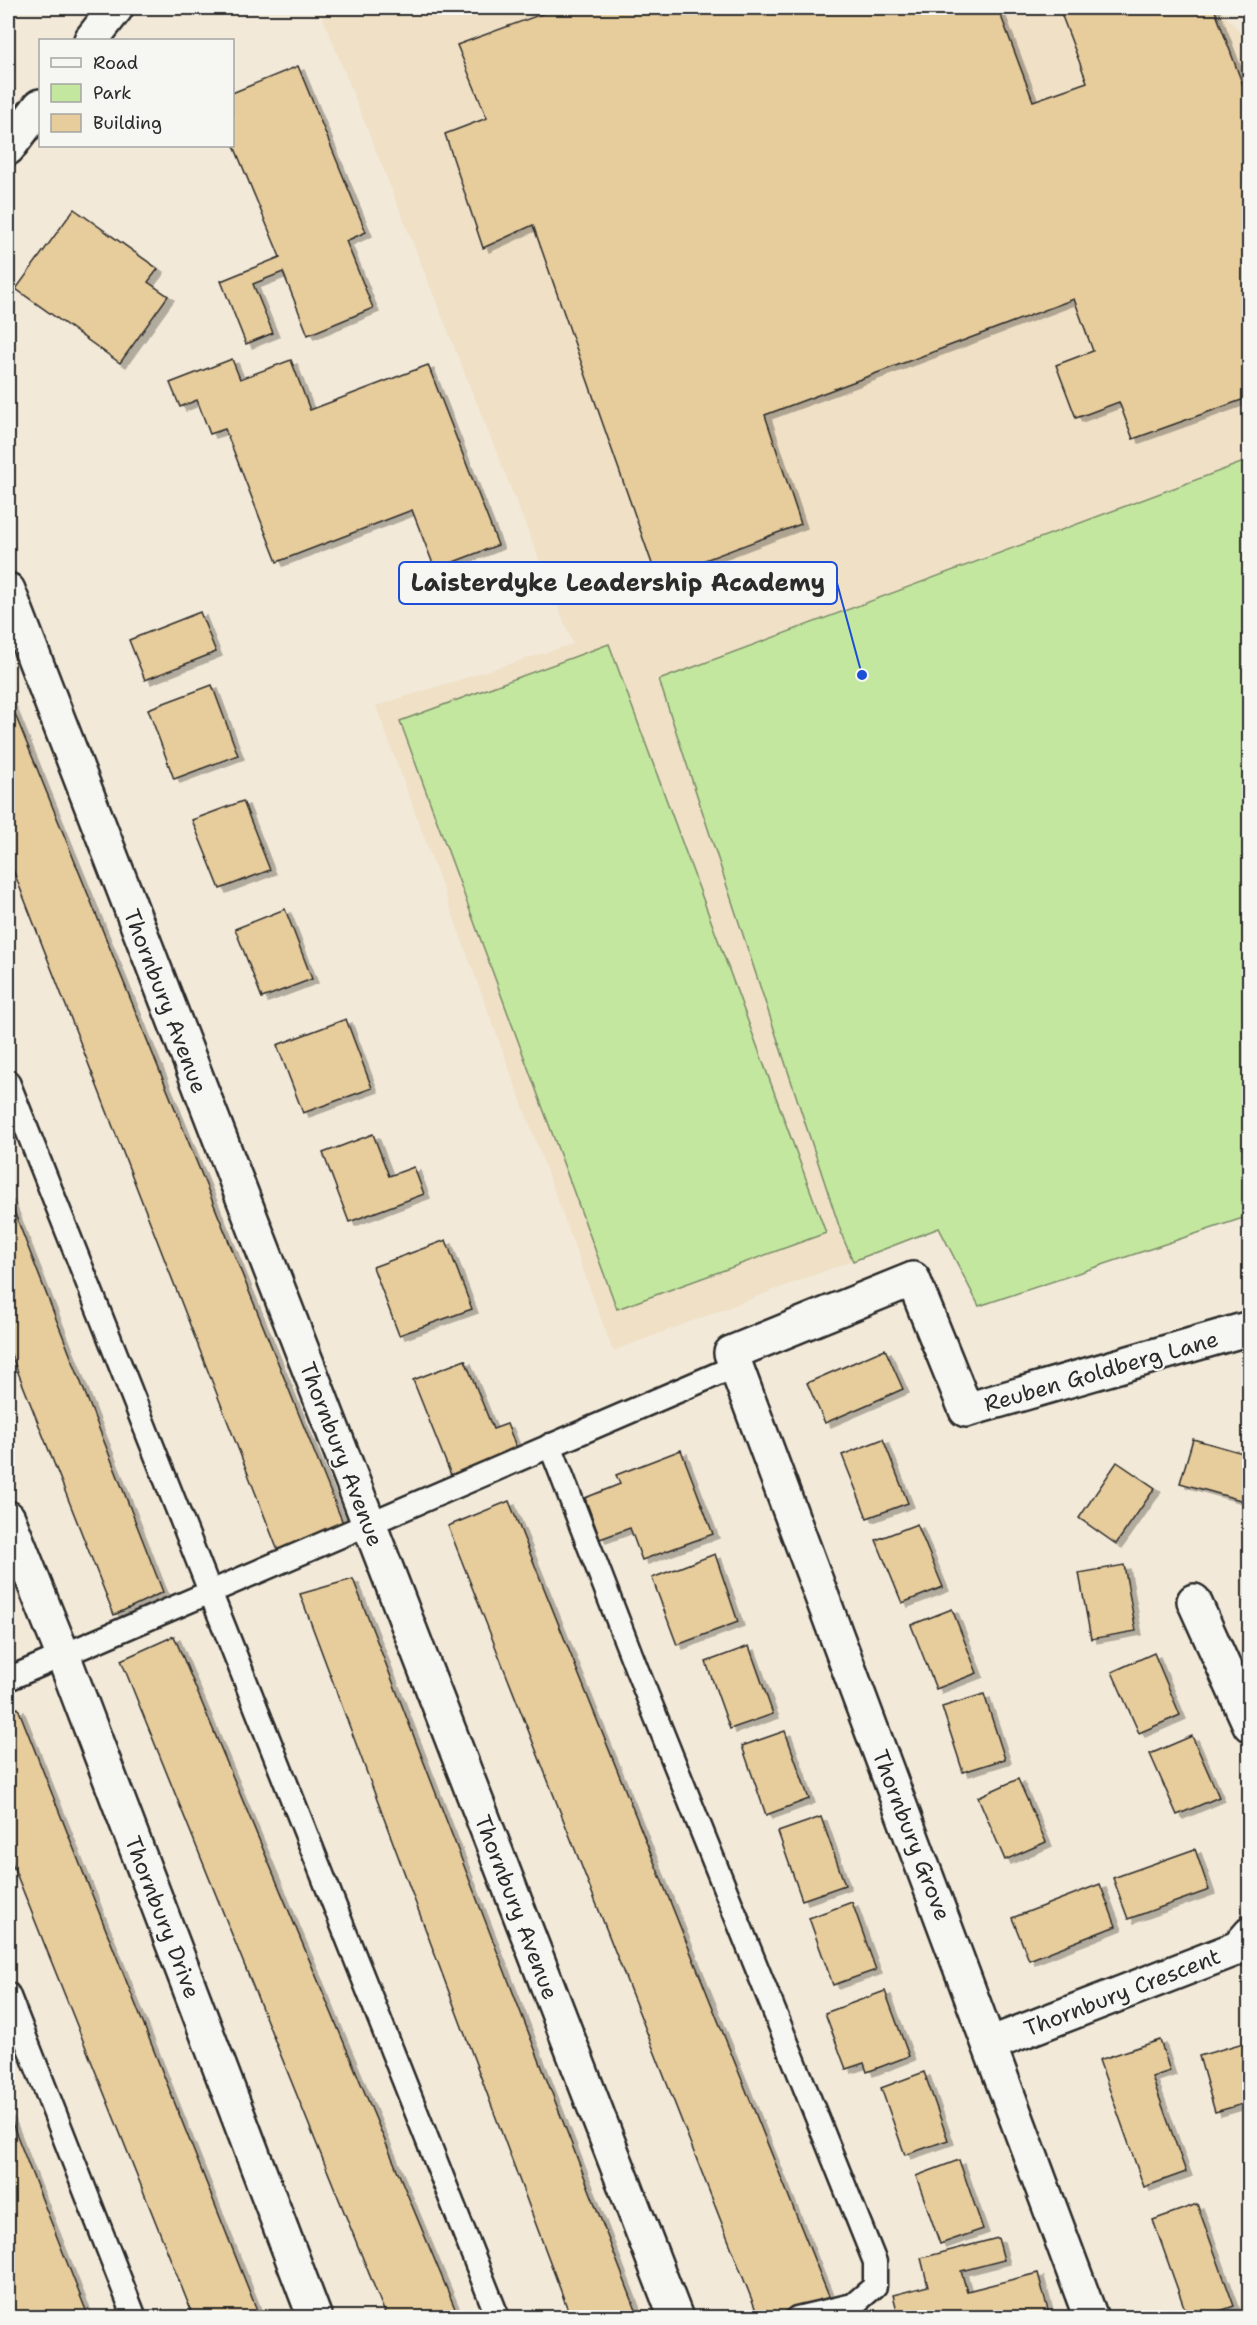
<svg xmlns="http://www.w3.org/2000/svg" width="1257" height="2325" font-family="'Shantell Sans',sans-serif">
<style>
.built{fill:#efe0c6}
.green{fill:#c4e7a0;stroke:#788966;stroke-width:1.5}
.building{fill:#e7cc9c;stroke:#2b2b2b;stroke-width:1.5;filter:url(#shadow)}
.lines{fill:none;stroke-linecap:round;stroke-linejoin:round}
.service-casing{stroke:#2b2b2b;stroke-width:27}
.minor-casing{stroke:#2b2b2b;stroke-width:38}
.trunk-casing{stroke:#2b2b2b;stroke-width:38}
.service{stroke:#f6f6f2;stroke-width:22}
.minor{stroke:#f6f6f2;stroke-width:33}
.trunk{stroke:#f6f6f2;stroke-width:33}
.labels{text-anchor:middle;stroke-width:4.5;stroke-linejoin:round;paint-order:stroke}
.street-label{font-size:22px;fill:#2b2b2b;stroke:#f6f6f2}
.leader{fill:none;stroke:#1d4ed8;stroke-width:2}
.callout-dot{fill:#1d4ed8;stroke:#f6f6f2;stroke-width:2}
.callout{fill:#f6f6f2;stroke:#1d4ed8;stroke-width:2}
.callout-label{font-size:24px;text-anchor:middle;font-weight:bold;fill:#2b2b2b}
</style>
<defs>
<filter id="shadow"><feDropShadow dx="6" dy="4" stdDeviation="0" flood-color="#0004"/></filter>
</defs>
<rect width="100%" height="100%" fill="#f2e9d8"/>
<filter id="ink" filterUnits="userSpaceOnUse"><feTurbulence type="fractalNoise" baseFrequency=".0167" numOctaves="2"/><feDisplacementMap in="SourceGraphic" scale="12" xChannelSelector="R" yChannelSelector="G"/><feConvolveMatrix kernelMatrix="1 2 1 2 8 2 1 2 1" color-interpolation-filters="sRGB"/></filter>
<g filter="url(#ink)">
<polygon class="built" points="319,8 1219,8 1249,42 1249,1216 979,1306 938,1228 613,1351 376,706 573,644"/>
<g class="green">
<polygon points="1249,460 1249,1216 979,1306 939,1228 853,1261 843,1238 659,680"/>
<polygon points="609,644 826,1233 617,1309 400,721"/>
</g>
<g class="building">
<polygon points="558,8 998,8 1033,101 1087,82 1059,8 1214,8 1250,104 1250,397 1133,439 1119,402 1076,418 1056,365 1093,351 1074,299 765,415 801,524 657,578 533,225 483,248 445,134 487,118 457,45"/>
<polygon points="298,66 366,232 346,241 373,308 308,335 283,272 253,284 273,333 246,344 221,281 280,257 232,141 232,93"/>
<polygon points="74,209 158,269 148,282 168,296 120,363 16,289"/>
<polygon points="232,359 240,379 291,360 310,410 428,365 498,545 435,569 412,510 277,562 225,429 210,434 197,400 180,407 170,383"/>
<polygon points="200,612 216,652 145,680 129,640"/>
<polygon points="212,685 238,755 174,779 148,709"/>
<polygon points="8,697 343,1523 278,1551 8,857"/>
<polygon points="243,801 270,870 220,889 192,820"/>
<polygon points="285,909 312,979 262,998 235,929"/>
<polygon points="346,1019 372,1088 303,1113 277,1045"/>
<polygon points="373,1134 389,1176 414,1167 424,1194 349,1222 323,1153"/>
<polygon points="8,1196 163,1592 114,1615 8,1347"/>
<polygon points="446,1240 472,1309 399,1335 373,1267"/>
<polygon points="885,1349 903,1389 825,1423 807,1383"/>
<polygon points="465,1360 493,1429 507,1424 517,1449 451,1475 413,1380"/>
<polygon points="883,1439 908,1503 867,1518 842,1455"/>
<polygon points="1193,1439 1250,1455 1250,1479 1244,1501 1180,1483"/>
<polygon points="681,1450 713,1534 642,1560 630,1528 600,1539 585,1498 620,1484 616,1475"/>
<polygon points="1117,1462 1155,1488 1116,1544 1079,1518"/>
<polygon points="509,1501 832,2304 759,2318 448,1526"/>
<polygon points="917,1524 943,1587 902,1603 876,1540"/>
<polygon points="715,1554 738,1622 677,1645 652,1578"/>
<polygon points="1124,1565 1136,1631 1091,1639 1079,1573"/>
<polygon points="353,1579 639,2318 571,2318 300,1594"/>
<polygon points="952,1609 977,1673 936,1689 911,1625"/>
<polygon points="174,1636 459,2318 387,2318 121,1660"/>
<polygon points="749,1646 773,1714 730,1729 706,1662"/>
<polygon points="1154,1653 1180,1715 1139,1733 1112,1672"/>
<polygon points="984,1694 1005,1759 963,1772 942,1707"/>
<polygon points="18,1708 260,2318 194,2318 8,1853 8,1712"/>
<polygon points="785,1731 809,1799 766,1815 742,1746"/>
<polygon points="1192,1736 1219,1797 1177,1815 1150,1754"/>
<polygon points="1018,1779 1046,1842 1005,1860 978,1797"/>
<polygon points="821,1817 845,1885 802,1900 778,1832"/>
<polygon points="1195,1849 1209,1890 1128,1919 1113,1878"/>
<polygon points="1100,1884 1116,1926 1029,1960 1012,1918"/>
<polygon points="852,1902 876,1970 833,1985 809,1918"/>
<polygon points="885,1991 909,2056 867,2072 864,2063 846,2069 825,2013"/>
<polygon points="1160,2040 1170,2071 1152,2077 1186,2172 1144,2187 1099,2060"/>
<polygon points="1250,2041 1250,2102 1215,2112 1199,2056"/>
<polygon points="924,2072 948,2140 905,2155 881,2088"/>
<polygon points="8,2113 89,2318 15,2318 8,2299"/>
<polygon points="959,2160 983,2229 940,2244 916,2176"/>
<polygon points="1197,2204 1234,2306 1200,2318 1188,2318 1153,2220"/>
<polygon points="998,2238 1004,2260 961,2271 967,2291 1038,2273 1050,2318 899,2318 893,2295 928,2286 921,2258"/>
</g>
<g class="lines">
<defs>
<g id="service">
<polyline points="8,1082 498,2318"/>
<polyline points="550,1445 637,1670 875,2262 875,2286 853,2305 797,2318"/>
<polyline points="8,1679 736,1366"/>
<polyline points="8,1994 135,2318"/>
</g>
<g id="minor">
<polyline points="8,590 676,2318"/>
<polyline points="8,1518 63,1655 315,2318"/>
<polyline points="1194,1601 1250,1725"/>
<polyline points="990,2044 1238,1948 1250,1934"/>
<polyline points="1091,2318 731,1353 913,1279 966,1410 1250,1328"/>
</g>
<g id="trunk">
<polyline points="91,40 116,8"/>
<polyline points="8,148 40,106"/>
</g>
</defs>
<use href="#service" class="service-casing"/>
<use href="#minor" class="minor-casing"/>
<use href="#trunk" class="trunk-casing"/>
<use href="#service" class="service"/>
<use href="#minor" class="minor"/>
<use href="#trunk" class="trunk"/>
</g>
</g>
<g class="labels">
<g class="street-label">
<text transform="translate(166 1001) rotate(69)" y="8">Thornbury Avenue</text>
<text transform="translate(1101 1371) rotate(-16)" y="8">Reuben Goldberg Lane</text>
<text transform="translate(342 1454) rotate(69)" y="8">Thornbury Avenue</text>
<text transform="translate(912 1835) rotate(69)" y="8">Thornbury Grove</text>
<text transform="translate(517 1907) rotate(69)" y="8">Thornbury Avenue</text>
<text transform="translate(163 1917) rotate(69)" y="8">Thornbury Drive</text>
<text transform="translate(1122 1992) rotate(-21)" y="8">Thornbury Crescent</text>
</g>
</g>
<path class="leader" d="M862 675L837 583"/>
<circle class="callout-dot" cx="862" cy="675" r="6"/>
<rect class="callout" x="399" y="562" width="438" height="42" rx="6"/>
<g class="callout-label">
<text x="618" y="591">Laisterdyke Leadership Academy</text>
</g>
<rect width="1257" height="2325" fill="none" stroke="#f6f6f2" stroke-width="30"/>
<rect x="15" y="15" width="1227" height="2295" fill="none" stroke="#2b2b2b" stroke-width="2" filter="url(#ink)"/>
<rect x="39" y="39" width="195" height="108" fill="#f6f6f2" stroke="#a5a5a2" stroke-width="1.5"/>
<rect x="51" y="58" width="30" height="9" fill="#f6f6f2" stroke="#a5a5a2" stroke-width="1.5"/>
<text x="93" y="69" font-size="18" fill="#2b2b2b">Road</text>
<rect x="51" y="84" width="30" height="18" fill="#c4e7a0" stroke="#a5a5a2" stroke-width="1.5"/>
<text x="93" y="99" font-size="18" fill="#2b2b2b">Park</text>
<rect x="51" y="114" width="30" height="18" fill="#e7cc9c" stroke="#a5a5a2" stroke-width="1.5"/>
<text x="93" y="129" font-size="18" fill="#2b2b2b">Building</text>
</svg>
